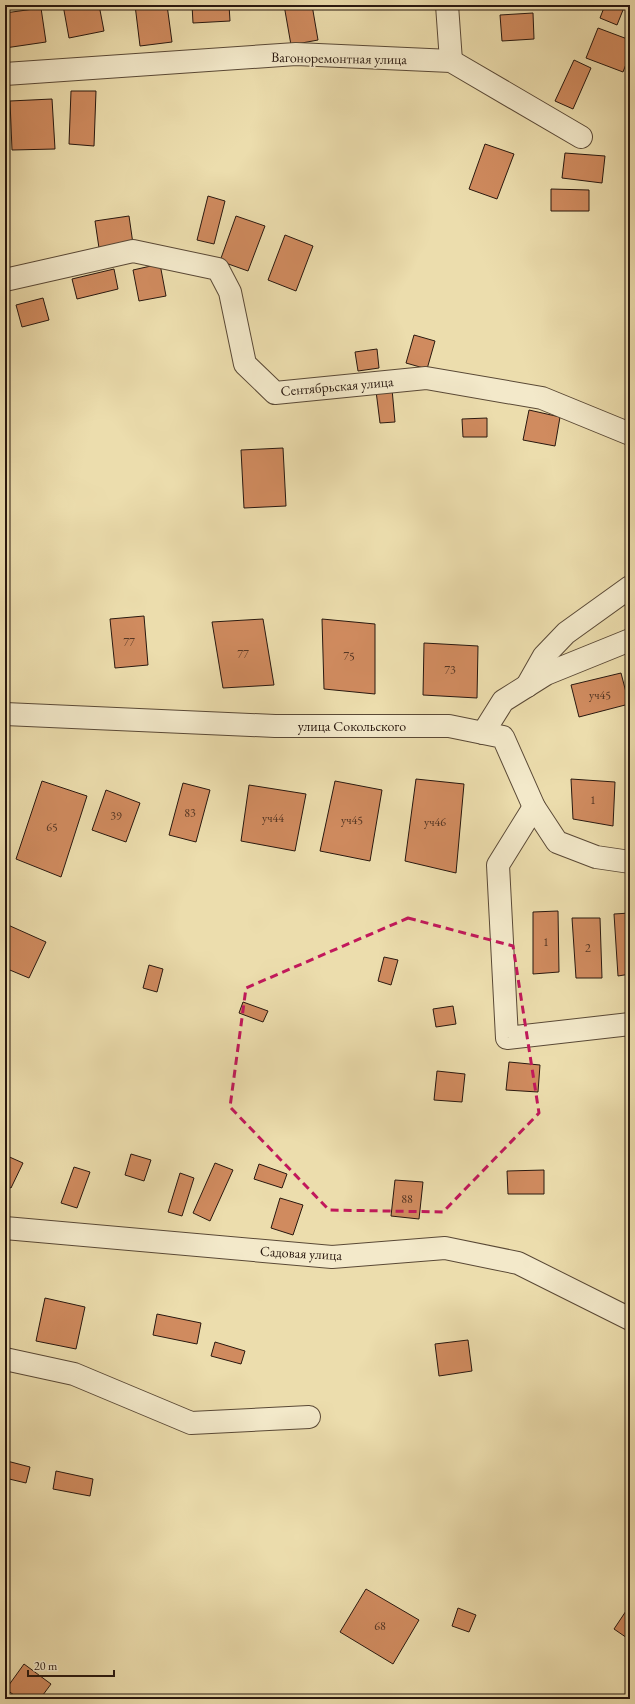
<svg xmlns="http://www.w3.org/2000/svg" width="635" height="1704" font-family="'EB Garamond',serif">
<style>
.building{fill:#d08b5f;stroke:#29180f}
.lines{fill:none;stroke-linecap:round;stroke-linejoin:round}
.minor-casing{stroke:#5a4936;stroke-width:24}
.minor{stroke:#f3e9ca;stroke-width:22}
.marked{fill:none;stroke:#c2185b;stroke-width:3;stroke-dasharray:8 5;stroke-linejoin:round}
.labels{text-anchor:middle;stroke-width:3;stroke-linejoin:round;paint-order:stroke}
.number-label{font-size:12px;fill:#533523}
.street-label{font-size:14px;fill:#29180f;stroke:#f3e9ca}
</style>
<rect width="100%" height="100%" fill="#ecddad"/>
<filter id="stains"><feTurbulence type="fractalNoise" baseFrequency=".005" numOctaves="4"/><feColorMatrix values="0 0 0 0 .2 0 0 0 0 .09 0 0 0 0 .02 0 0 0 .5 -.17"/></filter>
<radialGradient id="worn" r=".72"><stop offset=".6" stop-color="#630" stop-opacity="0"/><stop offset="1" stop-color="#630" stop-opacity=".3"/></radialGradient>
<g class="building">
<polygon points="63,5 99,5 104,31 69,38"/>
<polygon points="135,5 167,5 172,42 140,46"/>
<polygon points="192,5 229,5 230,21 193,23"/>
<polygon points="284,5 312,5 318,40 291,45"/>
<polygon points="605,5 625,5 617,25 600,18"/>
<polygon points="41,8 46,42 5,48 5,13"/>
<polygon points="533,13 534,39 502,41 500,15"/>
<polygon points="598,28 630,40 630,54 623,72 586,58"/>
<polygon points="574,60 591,68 573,109 555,101"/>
<polygon points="71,91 96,91 94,146 69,144"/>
<polygon points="52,99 55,149 12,150 10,101"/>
<polygon points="485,144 514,154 497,199 469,189"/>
<polygon points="565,153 605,156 602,183 562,178"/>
<polygon points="551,189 589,190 589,211 551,211"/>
<polygon points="208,196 225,201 214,244 197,240"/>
<polygon points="129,216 133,244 99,248 95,221"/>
<polygon points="236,216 265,226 248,271 220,261"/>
<polygon points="285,235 313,246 296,291 268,280"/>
<polygon points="160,264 166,296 139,301 133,270"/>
<polygon points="114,269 118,289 77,299 72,279"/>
<polygon points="43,298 49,320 22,327 16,305"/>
<polygon points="414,335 435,341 427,369 406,363"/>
<polygon points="377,349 379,368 358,371 355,352"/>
<polygon points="392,389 395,422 380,423 376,391"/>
<polygon points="529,410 560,417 555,446 523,440"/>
<polygon points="487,418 487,437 463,437 462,419"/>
<polygon points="283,448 286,506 244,508 241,450"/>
<polygon points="144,616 148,665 115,668 110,619"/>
<polygon points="263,619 274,685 223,688 212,622"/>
<polygon points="322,619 375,624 375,694 324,689"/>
<polygon points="424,643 478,646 477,698 423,695"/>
<polygon points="621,673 629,704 579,717 571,685"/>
<polygon points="416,779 464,784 456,873 405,861"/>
<polygon points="571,779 615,782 613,826 573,819"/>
<polygon points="42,781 87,796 61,877 16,859"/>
<polygon points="335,781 382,790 370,861 320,851"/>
<polygon points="183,783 210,790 196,842 169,835"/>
<polygon points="249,785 306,794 295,851 241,841"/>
<polygon points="106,790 140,803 126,842 92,830"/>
<polygon points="558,911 559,972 533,974 533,912"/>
<polygon points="630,913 630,974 618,976 614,914"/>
<polygon points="572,918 600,918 602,978 576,978"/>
<polygon points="8,925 46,942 29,978 5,968 5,932"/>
<polygon points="384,957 398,960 391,985 378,981"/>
<polygon points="149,965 163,969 157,992 143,988"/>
<polygon points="243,1002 268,1011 263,1022 239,1013"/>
<polygon points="453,1006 456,1024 436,1027 433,1009"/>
<polygon points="509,1062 540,1065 538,1092 506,1090"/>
<polygon points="437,1071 465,1074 462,1102 434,1100"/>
<polygon points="131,1154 151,1160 144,1181 125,1175"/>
<polygon points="5,1155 23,1163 11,1188 5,1185"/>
<polygon points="215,1163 233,1170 210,1221 193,1213"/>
<polygon points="259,1164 287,1174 282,1188 254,1179"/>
<polygon points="74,1167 90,1172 77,1208 61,1203"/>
<polygon points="544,1170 544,1194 508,1194 507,1171"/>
<polygon points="180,1173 194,1178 182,1216 168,1212"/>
<polygon points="395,1180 423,1182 419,1219 391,1216"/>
<polygon points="280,1198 303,1205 293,1235 271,1228"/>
<polygon points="45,1298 85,1307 76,1349 36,1341"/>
<polygon points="157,1314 201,1323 197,1344 153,1335"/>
<polygon points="468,1340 472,1371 439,1376 435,1344"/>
<polygon points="215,1342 245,1351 241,1364 211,1356"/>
<polygon points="7,1461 30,1467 26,1483 5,1478"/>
<polygon points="56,1471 93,1479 90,1496 53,1489"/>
<polygon points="366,1589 419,1620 393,1664 340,1632"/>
<polygon points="630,1605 630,1640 614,1629"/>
<polygon points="458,1608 476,1615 469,1632 452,1626"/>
<polygon points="24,1664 51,1684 40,1699 19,1699 6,1689"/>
</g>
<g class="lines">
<defs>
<g id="minor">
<polyline points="447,5 451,61"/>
<polyline points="5,74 296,54 451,61 581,137"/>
<polyline points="5,280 133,251 218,269 230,292 245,364 275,393 426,378 542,398 630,434"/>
<polyline points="527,686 544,656 566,633 630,587"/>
<polyline points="5,714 275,726 449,726 503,737 534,807 557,842 596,857 630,862"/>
<polyline points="483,733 503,701 546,674 630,640"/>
<polyline points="534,807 498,865 507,1038 630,1024"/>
<polyline points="5,1228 332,1257 445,1248 518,1263 630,1319"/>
<polyline points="5,1359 74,1374 191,1423 309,1417"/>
</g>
</defs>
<use href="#minor" class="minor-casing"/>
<use href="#minor" class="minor"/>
</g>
<path class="marked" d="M408,918L513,946L539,1113L443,1212L329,1210L230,1107L246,988Z"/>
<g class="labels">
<g class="number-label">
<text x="129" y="646">77</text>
<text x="243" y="658">77</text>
<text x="349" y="660">75</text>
<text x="450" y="674">73</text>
<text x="600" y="699">уч45</text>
<text x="593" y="804">1</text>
<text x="190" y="817">83</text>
<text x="116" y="820">39</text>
<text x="273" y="822">уч44</text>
<text x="352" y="824">уч45</text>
<text x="435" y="826">уч46</text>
<text x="52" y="831">65</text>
<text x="546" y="946">1</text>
<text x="588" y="952">2</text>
<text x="407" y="1203">88</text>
<text x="380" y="1630">68</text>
</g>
<g class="street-label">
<text transform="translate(339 58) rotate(1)" y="5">Вагоноремонтная улица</text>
<text transform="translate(337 386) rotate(-5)" y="5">Сентябрьская улица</text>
<text x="352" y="731">улица Сокольского</text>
<text transform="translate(301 1253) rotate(3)" y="5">Садовая улица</text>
</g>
</g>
<rect width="635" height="1704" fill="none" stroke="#ecddad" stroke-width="20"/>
<rect x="6" y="6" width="623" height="1692" fill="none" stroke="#29180f" stroke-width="2"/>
<rect x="10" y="10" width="615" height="1684" fill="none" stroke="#29180f"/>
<path d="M28 1670v6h86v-6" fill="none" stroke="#29180f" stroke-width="2"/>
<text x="34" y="1670" font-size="12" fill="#29180f" stroke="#f3e9ca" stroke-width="3" paint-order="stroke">20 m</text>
<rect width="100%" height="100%" filter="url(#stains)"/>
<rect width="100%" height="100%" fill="url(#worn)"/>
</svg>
